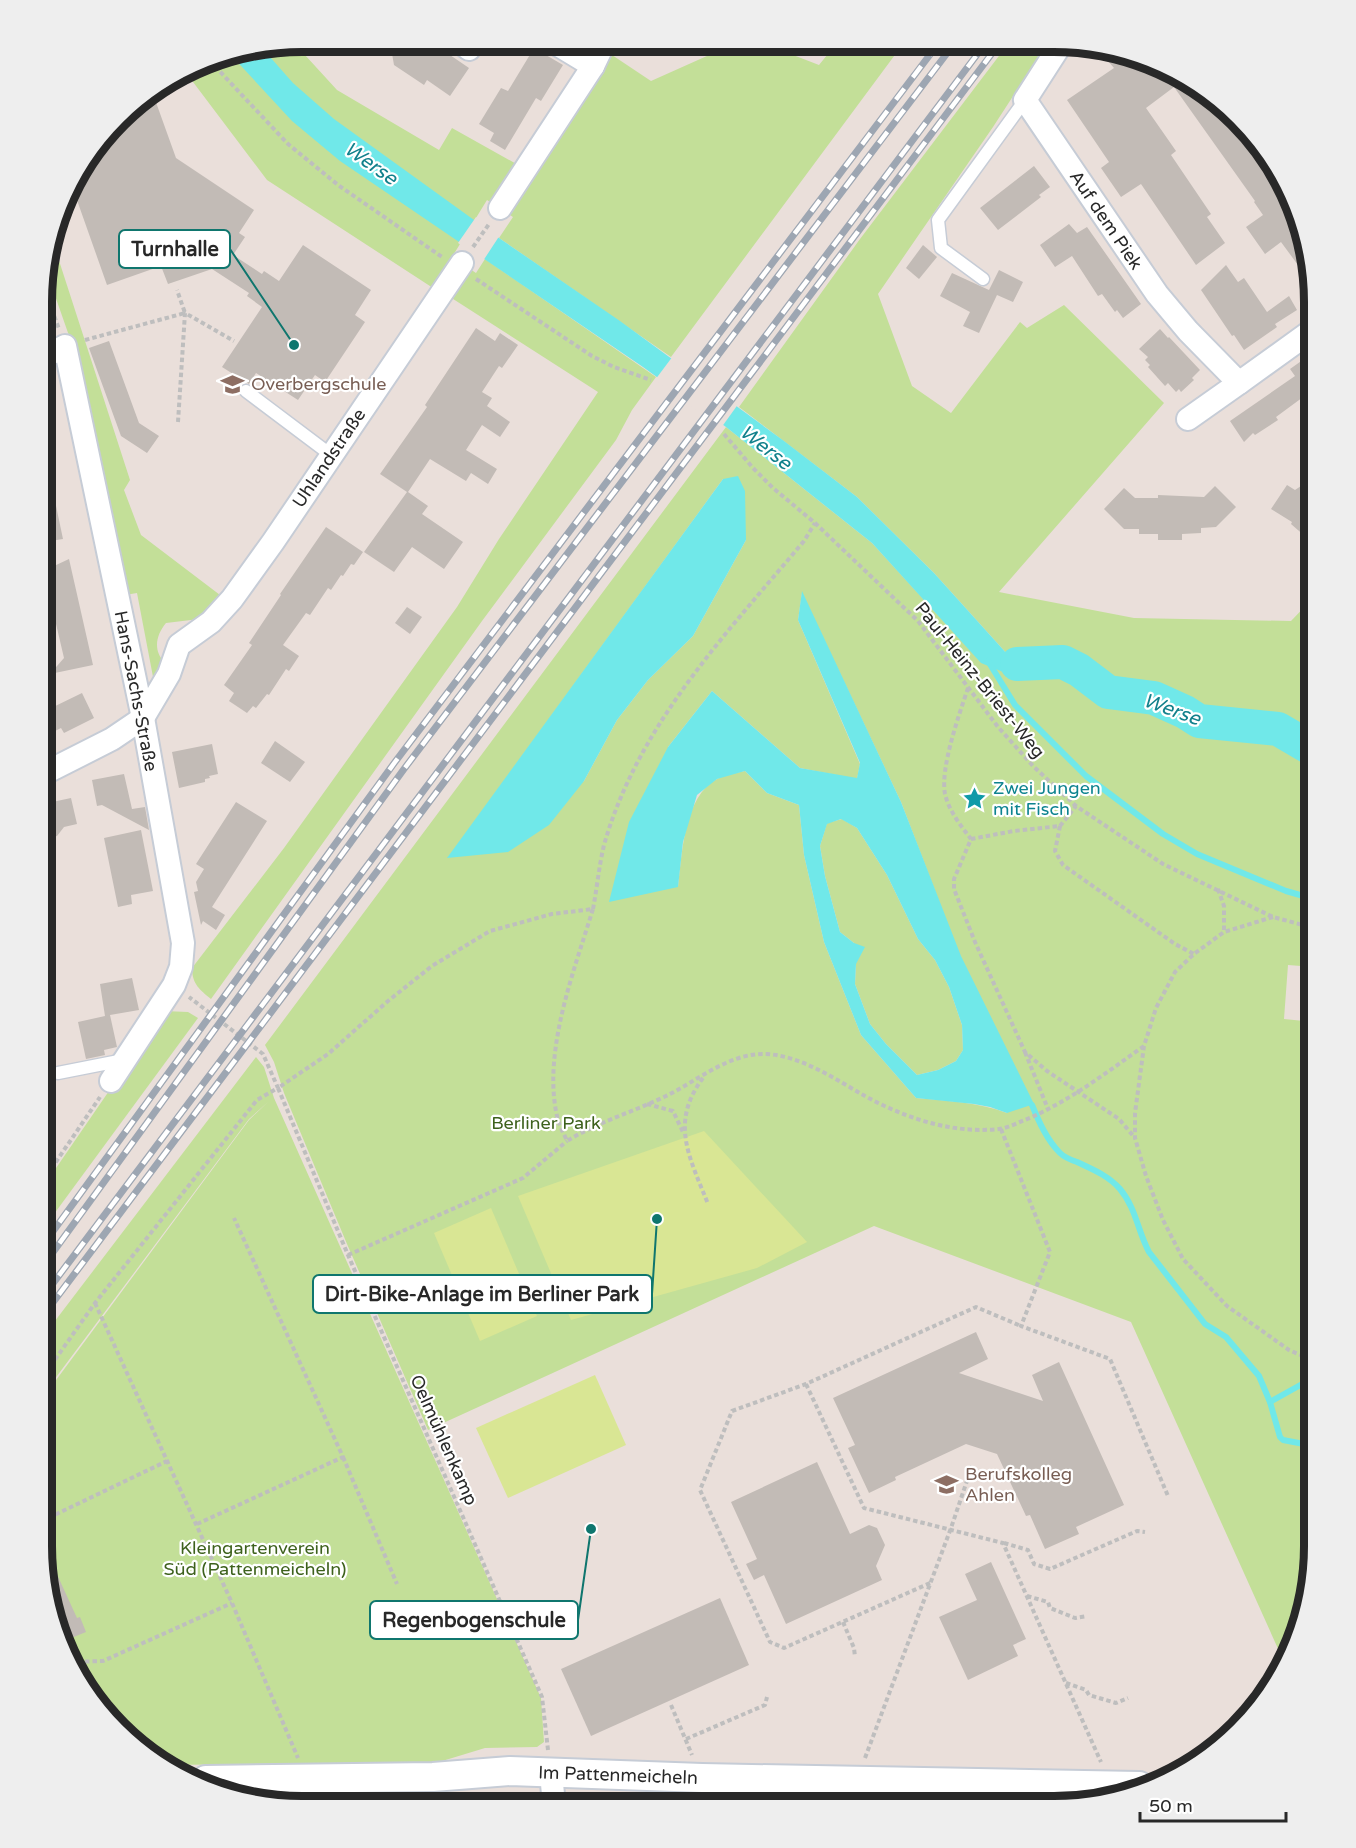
<svg xmlns="http://www.w3.org/2000/svg" width="1356" height="1848" font-family="'Varela Round',sans-serif">
<style>
.green{fill:#c3df98;fill-rule:evenodd}
.pitch{fill:#d9e694}
.water{fill:#70e8e9;fill-rule:evenodd}
.pier{fill:#eadfda}
.lines{fill:none;stroke-linecap:round;stroke-linejoin:round}
.stream{stroke:#70e8e9;stroke-width:6}
.river{stroke:#70e8e9;stroke-width:34}
.building{fill:#c2bbb6}
.service-casing{stroke:#c6ccd6;stroke-width:15}
.minor-casing{stroke:#c6ccd6;stroke-width:26}
.tertiary-casing{stroke:#c6ccd6;stroke-width:32}
.path{stroke:#bebebe;stroke-width:4;stroke-dasharray:4.5 3;stroke-linecap:butt}
.service{stroke:#fff;stroke-width:12}
.minor{stroke:#fff;stroke-width:22}
.tertiary{stroke:#fff;stroke-width:28}
.rail-casing{stroke:#9da6b2;stroke-width:7}
.rail{stroke:#fff;stroke-width:4.5;stroke-dasharray:14;stroke-linecap:butt}
.labels{text-anchor:middle;stroke-width:4.5;stroke-linejoin:round;paint-order:stroke}
.street-label{font-size:18px;fill:#282828;stroke:#fff}
.education-label{font-size:18px;fill:#785e54;stroke:#fff;text-anchor:start}
.culture-label{font-size:18px;fill:#0d838f;stroke:#fff;text-anchor:start}
.park-label{font-size:18px;fill:#3d611c;stroke:#fff}
.water-label{font-size:20px;font-style:italic;fill:#12818c;stroke:#fff}
.rim{fill:none;stroke:#282828;stroke-width:8}
.leader{fill:none;stroke:#0f766e;stroke-width:2}
.callout-dot{fill:#0f766e;stroke:#fff;stroke-width:2}
.callout{fill:#fff;stroke:#0f766e;stroke-width:2}
.callout-label{font-size:20px;text-anchor:middle;font-weight:bold;fill:#282828}
</style>
<rect width="100%" height="100%" fill="#eadfda"/>
<g class="green">
<polygon points="294,43 337,90 439,150 452,128 520,166 493,204 487,200 433,288 267,180 187,74 219,56"/>
<polygon points="736,43 762,43 819,65 836,44 903,44 671,357 499,238 513,217 507,213 609,53 651,81"/>
<path d="M1008,44H1047L993,127L878,294L912,386L951,413L1020,322L1027,328L1064,305L1164,403L999,592L1134,618L1291,621L1314,597V967L1288,965L1284,1019L1314,1022L1313,1563L1300,1629L1284,1662L1131,1322L874,1226L428,1430L347,1244L284,1093L274,1062L265,1045L726,427L872,543L982,663H1061L1017,658L1008,655L934,573L857,497L739,407L860,239ZM723,479L746,540L693,636L648,680L617,720L584,781L448,858ZM802,593L901,802L960,956L1007,1113C978,1102 947,1101 916,1098L861,1035L824,942L804,855L799,805L767,793L745,771C736,773 725,775 717,779C684,796 682,854 678,887L668,747L712,691L800,768L857,779L860,764L798,620Z"/>
<path d="M53,242L130,480L124,490L141,535L220,595L204,615L199,619L166,623C156,635 153,650 164,662L154,682L137,593L125,595L74,350L45,267Z"/>
<path d="M485,259L656,377L632,410L616,440L482,621L211,999C200,990 192,984 192,968L284,848L457,607L499,539L598,392L450,297L470,269L476,273Z"/>
<polygon points="842,819 857,828 887,875 918,939 935,960 949,987 962,1025 963,1050 956,1061 938,1070 917,1075 886,1044 870,1024 855,984 856,964 854,943 840,932 825,876 820,846 827,823"/>
<polygon points="164,1011 188,1012 198,1018 43,1229 43,1187"/>
<polygon points="256,1057 264,1067 274,1098 541,1698 544,1742 537,1747 485,1748 439,1762 166,1765 158,1762 107,1717 69,1661 42,1546 42,1399 249,1120 268,1102 249,1119 42,1396 42,1338"/>
</g>
<g class="pitch">
<polygon points="704,1131 807,1242 757,1268 571,1320 518,1196"/>
<polygon points="491,1208 537,1316 480,1341 434,1233"/>
<polygon points="595,1375 626,1445 508,1498 476,1428"/>
</g>
<g class="water">
<polygon points="263,49 293,83 334,119 499,238 620,321 784,441 857,497 934,573 1008,655 1017,658 1063,662 1026,673 1008,674 981,663 872,543 726,427 643,367 340,161 292,121 230,54"/>
<polygon points="738,476 745,491 746,540 693,636 648,680 617,720 584,781 549,825 508,852 447,858 723,479"/>
<path d="M802,591L901,802L961,956L1034,1104L1007,1113L990,1107L974,1104L916,1098L861,1035L824,942L804,855L799,805L767,793L745,771L717,779L697,795L683,842L678,887L609,902L629,822L668,747L712,691L800,768L857,778L860,763L798,620ZM841,819L857,828L887,875L918,939L935,960L949,987L962,1025L963,1050L956,1061L938,1070L917,1075L886,1044L870,1024L855,984L856,964L865,947L854,943L840,932L825,876L820,846L827,824Z"/>
</g>
<g class="pier">
<polygon points="476,217 500,235 483,261 458,243"/>
<polygon points="673,356 739,403 721,428 655,380"/>
</g>
<g class="lines">
<g class="stream">
<polyline points="988,661 1015,705 1086,776 1163,834 1197,854 1286,891 1314,899"/>
<path d="M1032,1105C1039,1122 1047,1140 1060,1153C1064,1157 1071,1160 1077,1162C1092,1169 1109,1176 1120,1189C1136,1208 1138,1232 1149,1252L1205,1324L1226,1337L1259,1376L1270,1402L1280,1437L1283,1440L1304,1444L1310,1449V1460L1304,1483L1307,1488L1313,1491"/>
<polyline points="1270,1402 1313,1378"/>
</g>
<polyline class="river" points="1017,664 1063,662 1079,670 1108,692 1154,698 1185,712 1199,721 1278,729 1314,750"/>
</g>
<g class="building">
<polygon points="390,42 431,42 469,68 450,96 427,80 424,85 394,65"/>
<polygon points="534,48 563,65 541,101 536,98 505,150 490,141 494,133 479,124 501,88 508,91"/>
<polygon points="1117,52 1148,60 1161,78 1166,74 1160,66 1212,96 1287,187 1309,280 1281,242 1265,254 1246,227 1263,215 1254,202 1255,201 1174,87 1146,108 1176,151 1171,155 1211,214 1207,217 1225,243 1196,265 1141,184 1121,197 1101,168 1109,162 1067,100 1114,68 1108,61"/>
<polygon points="153,94 176,158 254,210 239,233 245,237 233,255 262,274 264,271 279,281 303,245 371,290 355,315 365,322 325,382 315,375 298,400 256,373 249,384 222,367 262,307 247,296 249,293 212,269 168,284 161,266 107,285 72,186 77,173 97,148 113,142 110,133 131,106"/>
<polygon points="1034,166 1050,187 1039,195 1041,197 998,230 980,208"/>
<polygon points="1069,224 1077,233 1087,227 1141,304 1123,318 1117,310 1115,312 1102,294 1098,296 1072,256 1055,267 1040,245"/>
<polygon points="923,245 937,257 919,279 906,268"/>
<polygon points="1226,265 1238,282 1244,278 1267,312 1289,296 1297,310 1275,324 1277,327 1244,350 1234,335 1232,336 1201,290"/>
<polygon points="999,270 1023,282 1013,302 997,295 979,333 963,326 970,312 940,296 952,273 989,290"/>
<polygon points="476,328 495,341 500,333 518,345 502,368 499,366 482,392 492,398 487,406 510,422 500,437 482,425 466,450 497,469 488,484 471,473 466,481 430,459 408,492 428,506 422,514 463,542 444,569 412,547 394,572 364,552 407,492 380,474 427,407 425,405"/>
<polygon points="1160,329 1168,338 1169,337 1200,370 1192,378 1194,380 1181,392 1179,389 1176,392 1168,383 1165,386 1148,367 1150,365 1145,360 1148,357 1139,349"/>
<polygon points="109,341 139,423 159,436 147,453 121,436 89,348"/>
<polygon points="1314,352 1314,389 1276,417 1278,420 1255,435 1253,433 1244,442 1230,421 1295,376 1290,369"/>
<polygon points="51,482 63,539 44,542 44,483"/>
<polygon points="1287,485 1295,490 1301,486 1314,495 1314,544 1291,524 1292,522 1271,509"/>
<polygon points="1215,486 1236,507 1216,527 1201,528 1201,533 1182,534 1182,540 1158,540 1158,534 1139,534 1139,529 1124,529 1104,509 1124,488 1135,498 1158,498 1158,495 1204,497"/>
<polygon points="326,527 363,552 354,565 351,564 343,576 341,575 331,590 328,588 310,615 306,613 283,645 299,656 289,671 286,669 269,695 267,694 256,708 253,706 247,713 229,701 234,693 224,685 252,645 249,643 281,595 280,594"/>
<polygon points="69,559 93,665 50,674 64,658 53,611 44,613 44,581 56,578 54,566"/>
<polygon points="407,607 422,617 410,634 395,623"/>
<polygon points="82,693 94,718 64,733 61,728 53,732 43,712"/>
<polygon points="275,741 305,762 290,782 261,763"/>
<polygon points="212,744 218,774 209,776 210,778 205,779 205,782 179,788 172,752"/>
<polygon points="124,774 132,809 145,807 149,830 102,805 97,806 92,780"/>
<polygon points="71,798 77,824 64,827 57,836 43,840 43,804"/>
<polygon points="236,802 267,821 212,907 225,915 216,930 203,921 201,925 194,892 198,891 196,882 204,869 196,864"/>
<polygon points="141,830 153,891 131,895 132,904 118,907 104,838"/>
<polygon points="132,978 139,1010 110,1015 117,1047 104,1050 105,1055 86,1059 78,1022 105,1016 100,984"/>
<polygon points="976,1332 988,1359 959,1373 1043,1401 1032,1375 1059,1362 1124,1505 1076,1527 1079,1534 1045,1549 1030,1515 1026,1516 997,1454 966,1444 895,1477 896,1480 869,1493 848,1448 855,1445 833,1398"/>
<polygon points="817,1462 850,1534 869,1525 877,1528 885,1545 876,1566 882,1580 786,1624 764,1575 754,1580 746,1564 757,1559 731,1502"/>
<polygon points="991,1562 1026,1639 1013,1645 1018,1656 968,1680 939,1617 977,1600 965,1574"/>
<polygon points="55,1570 77,1618 80,1617 86,1632 64,1641 48,1573"/>
<polygon points="720,1598 749,1665 591,1736 561,1669"/>
</g>
<g class="lines">
<defs>
<g id="service">
<polyline points="983,279 941,248 938,220 1025,100"/>
<polyline points="246,391 331,455"/>
<polyline points="1313,988 1314,988"/>
<polyline points="58,1073 124,1060"/>
</g>
<g id="minor">
<polyline points="460,42 469,49 473,42"/>
<polyline points="555,43 593,66"/>
<polyline points="1061,44 1025,100 1157,294 1188,331 1239,383 1314,329"/>
<polyline points="500,208 593,66 604,43"/>
<polyline points="44,357 65,346 143,718 183,943 181,967 174,985 111,1081"/>
<polyline points="1188,419 1239,383"/>
<polyline points="43,774 112,739 143,718 169,674 179,645 211,622 232,599 273,542 462,263"/>
<polyline points="551,1773 554,1805"/>
<polyline points="758,1805 766,1779"/>
<polyline points="921,1806 931,1782"/>
</g>
<polyline id="tertiary" points="206,1780 433,1777 510,1771 702,1778 1139,1786"/>
</defs>
<use href="#service" class="service-casing"/>
<use href="#minor" class="minor-casing"/>
<use href="#tertiary" class="tertiary-casing"/>
<g class="path">
<polyline points="210,61 288,144 338,185 442,257"/>
<polyline points="473,247 489,224"/>
<polyline points="476,279 592,356 614,367 651,380"/>
<polyline points="44,288 59,329"/>
<polyline points="85,340 185,313 177,290"/>
<polyline points="178,422 185,313 234,341"/>
<polyline points="724,434 753,468 773,488 815,523 918,621 998,727 1033,766 1076,806 1163,864 1273,917 1314,928"/>
<path d="M968,688C959,715 940,768 945,794C949,811 961,826 971,839L954,879V889L975,942L1025,1052L1047,1071L1119,1119L1135,1138"/>
<polyline points="1060,826 1055,851 1063,865 1175,944 1194,954"/>
<polyline points="971,839 1014,831 1060,826 1076,806"/>
<polyline points="1218,889 1224,906 1224,932"/>
<path d="M593,909C597,888 599,866 604,845C638,725 726,634 804,541L815,523"/>
<polyline points="1273,917 1224,932 1194,954 1175,972 1156,1008 1144,1046 1135,1113 1135,1138 1146,1176 1163,1220 1183,1259 1227,1306 1289,1350 1314,1361"/>
<polyline points="1025,1052 1048,1109"/>
<path d="M703,1078C669,1123 690,1158 708,1204"/>
<polyline points="647,1104 673,1111 683,1132"/>
<polyline points="1001,1129 1050,1252 1021,1326 1110,1359 1168,1496"/>
<polyline points="43,1181 100,1097"/>
<polyline points="348,1255 523,1178 567,1141"/>
<polyline points="95,1303 232,1603 298,1758"/>
<polyline points="42,1378 95,1303 257,1100 278,1088 263,1054 189,997"/>
<polyline points="806,1384 864,1508 1003,1543 1101,1762"/>
<polyline points="343,1457 397,1584"/>
<polyline points="42,1521 167,1461"/>
<polyline points="197,1524 343,1457 234,1218"/>
<polyline points="1004,1543 1028,1550 1034,1564 1050,1569 1137,1531 1145,1532"/>
<polyline points="930,1583 784,1648 770,1642 700,1490 732,1411 806,1384 976,1307 1021,1326"/>
<polyline points="1027,1596 1048,1602 1050,1608 1075,1618 1087,1616"/>
<polyline points="843,1622 854,1648 855,1657"/>
<polyline points="70,1662 103,1661 232,1603"/>
<polyline points="1066,1683 1086,1690 1089,1695 1116,1703 1128,1698"/>
<polyline points="671,1705 692,1755"/>
<polyline points="686,1739 765,1705 767,1697"/>
<path d="M548,1750L542,1697L348,1255L278,1088L328,1054L388,1001L432,966L490,931L552,914L593,909C574,971 541,1055 558,1120C560,1127 564,1134 567,1141C598,1122 633,1112 666,1096C697,1081 729,1053 765,1054C800,1055 835,1079 865,1096C905,1118 952,1134 999,1129C1008,1128 1017,1123 1025,1120C1068,1102 1106,1073 1144,1046"/>
<polyline points="865,1758 951,1528 972,1466"/>
</g>
<use href="#service" class="service"/>
<use href="#minor" class="minor"/>
<use href="#tertiary" class="tertiary"/>
<defs>
<g id="rail">
<polyline points="43,1245 395,762 938,44"/>
<polyline points="43,1266 404,769 954,44"/>
<polyline points="42,1298 985,44"/>
<polyline points="42,1317 999,44"/>
</g>
</defs>
<use href="#rail" class="rail-casing"/>
<use href="#rail" class="rail"/>
</g>
<defs>
<symbol id="school-bare" viewBox="-9 -9 18 18"><path d="M0-5L7-2L0 1L-7-2ZM-4 1L0 2.5L4 1V4Q0 6-4 4Z" fill="#8d6e63" stroke="#fff" stroke-width="2.5" paint-order="stroke"/></symbol>
<symbol id="sight-bare" viewBox="-9 -9 18 18"><path d="M0-6L1.8-2.2L6-1.7L2.9 1.2L3.7 5.4L0 3.3L-3.7 5.4L-2.9 1.2L-6-1.7L-1.8-2.2Z" fill="#0f9aa8" stroke="#fff" stroke-width="2.5" paint-order="stroke"/></symbol>
</defs>
<g fill-rule="evenodd">
<use href="#school-bare" x="216" y="368" width="33" height="33"/>
<use href="#sight-bare" x="958" y="782" width="33" height="33"/>
<use href="#school-bare" x="930" y="1468" width="33" height="33"/>
</g>
<g class="labels">
<g class="street-label">
<text transform="translate(1106 220) rotate(56)" y="6">Auf dem Piek</text>
<text transform="translate(329 458) rotate(-56)" y="6">Uhlandstraße</text>
<text transform="translate(980 680) rotate(51)" y="6">Paul-Heinz-Briest-Weg</text>
<text transform="translate(136 691) rotate(79)" y="6">Hans-Sachs-Straße</text>
<text transform="translate(444 1440) rotate(66)" y="6">Oelmühlenkamp</text>
<text transform="translate(618 1775) rotate(2)" y="6">Im Pattenmeicheln</text>
</g>
<g class="education-label">
<text x="251" y="390">Overbergschule</text>
<text x="965" y="1480">Berufskolleg<tspan x="965" dy="21">Ahlen</tspan></text>
</g>
<g class="culture-label">
<text x="993" y="794">Zwei Jungen<tspan x="993" dy="21">mit Fisch</tspan></text>
</g>
<g class="park-label">
<text x="546" y="1129">Berliner Park</text>
<text x="255" y="1554">Kleingartenverein<tspan x="255" dy="21">Süd (Pattenmeicheln)</tspan></text>
</g>
<g class="water-label">
<text transform="translate(371 163) rotate(35)" y="7">Werse</text>
<text transform="translate(766 447) rotate(38)" y="7">Werse</text>
<text transform="translate(1172 709) rotate(20)" y="7">Werse</text>
</g>
</g>
<path d="M0 0H1356V1848H0ZM302 52H1054A250 250 0 0 1 1304 302V1546A250 250 0 0 1 1054 1796H302A250 250 0 0 1 52 1546V302A250 250 0 0 1 302 52Z" fill="#eee" fill-rule="evenodd"/>
<path class="rim" d="M302 52H1054A250 250 0 0 1 1304 302V1546A250 250 0 0 1 1054 1796H302A250 250 0 0 1 52 1546V302A250 250 0 0 1 302 52Z"/>
<path class="leader" d="M294 345L230 249M657 1219L652 1294M591 1529L578 1620"/>
<g class="callout-dot">
<circle cx="294" cy="345" r="6"/>
<circle cx="657" cy="1219" r="6"/>
<circle cx="591" cy="1529" r="6"/>
</g>
<g class="callout">
<rect x="119" y="230" width="111" height="38" rx="6"/>
<rect x="313" y="1275" width="339" height="38" rx="6"/>
<rect x="370" y="1601" width="208" height="38" rx="6"/>
</g>
<g class="callout-label">
<text x="175" y="256">Turnhalle</text>
<text x="482" y="1301">Dirt-Bike-Anlage im Berliner Park</text>
<text x="474" y="1627">Regenbogenschule</text>
</g>
<path d="M1140 1812v9h146v-9" fill="none" stroke="#282828" stroke-width="3"/>
<text x="1149" y="1812" font-size="18" fill="#282828" stroke="#ffffff" stroke-width="4.5" paint-order="stroke">50 m</text>
</svg>
